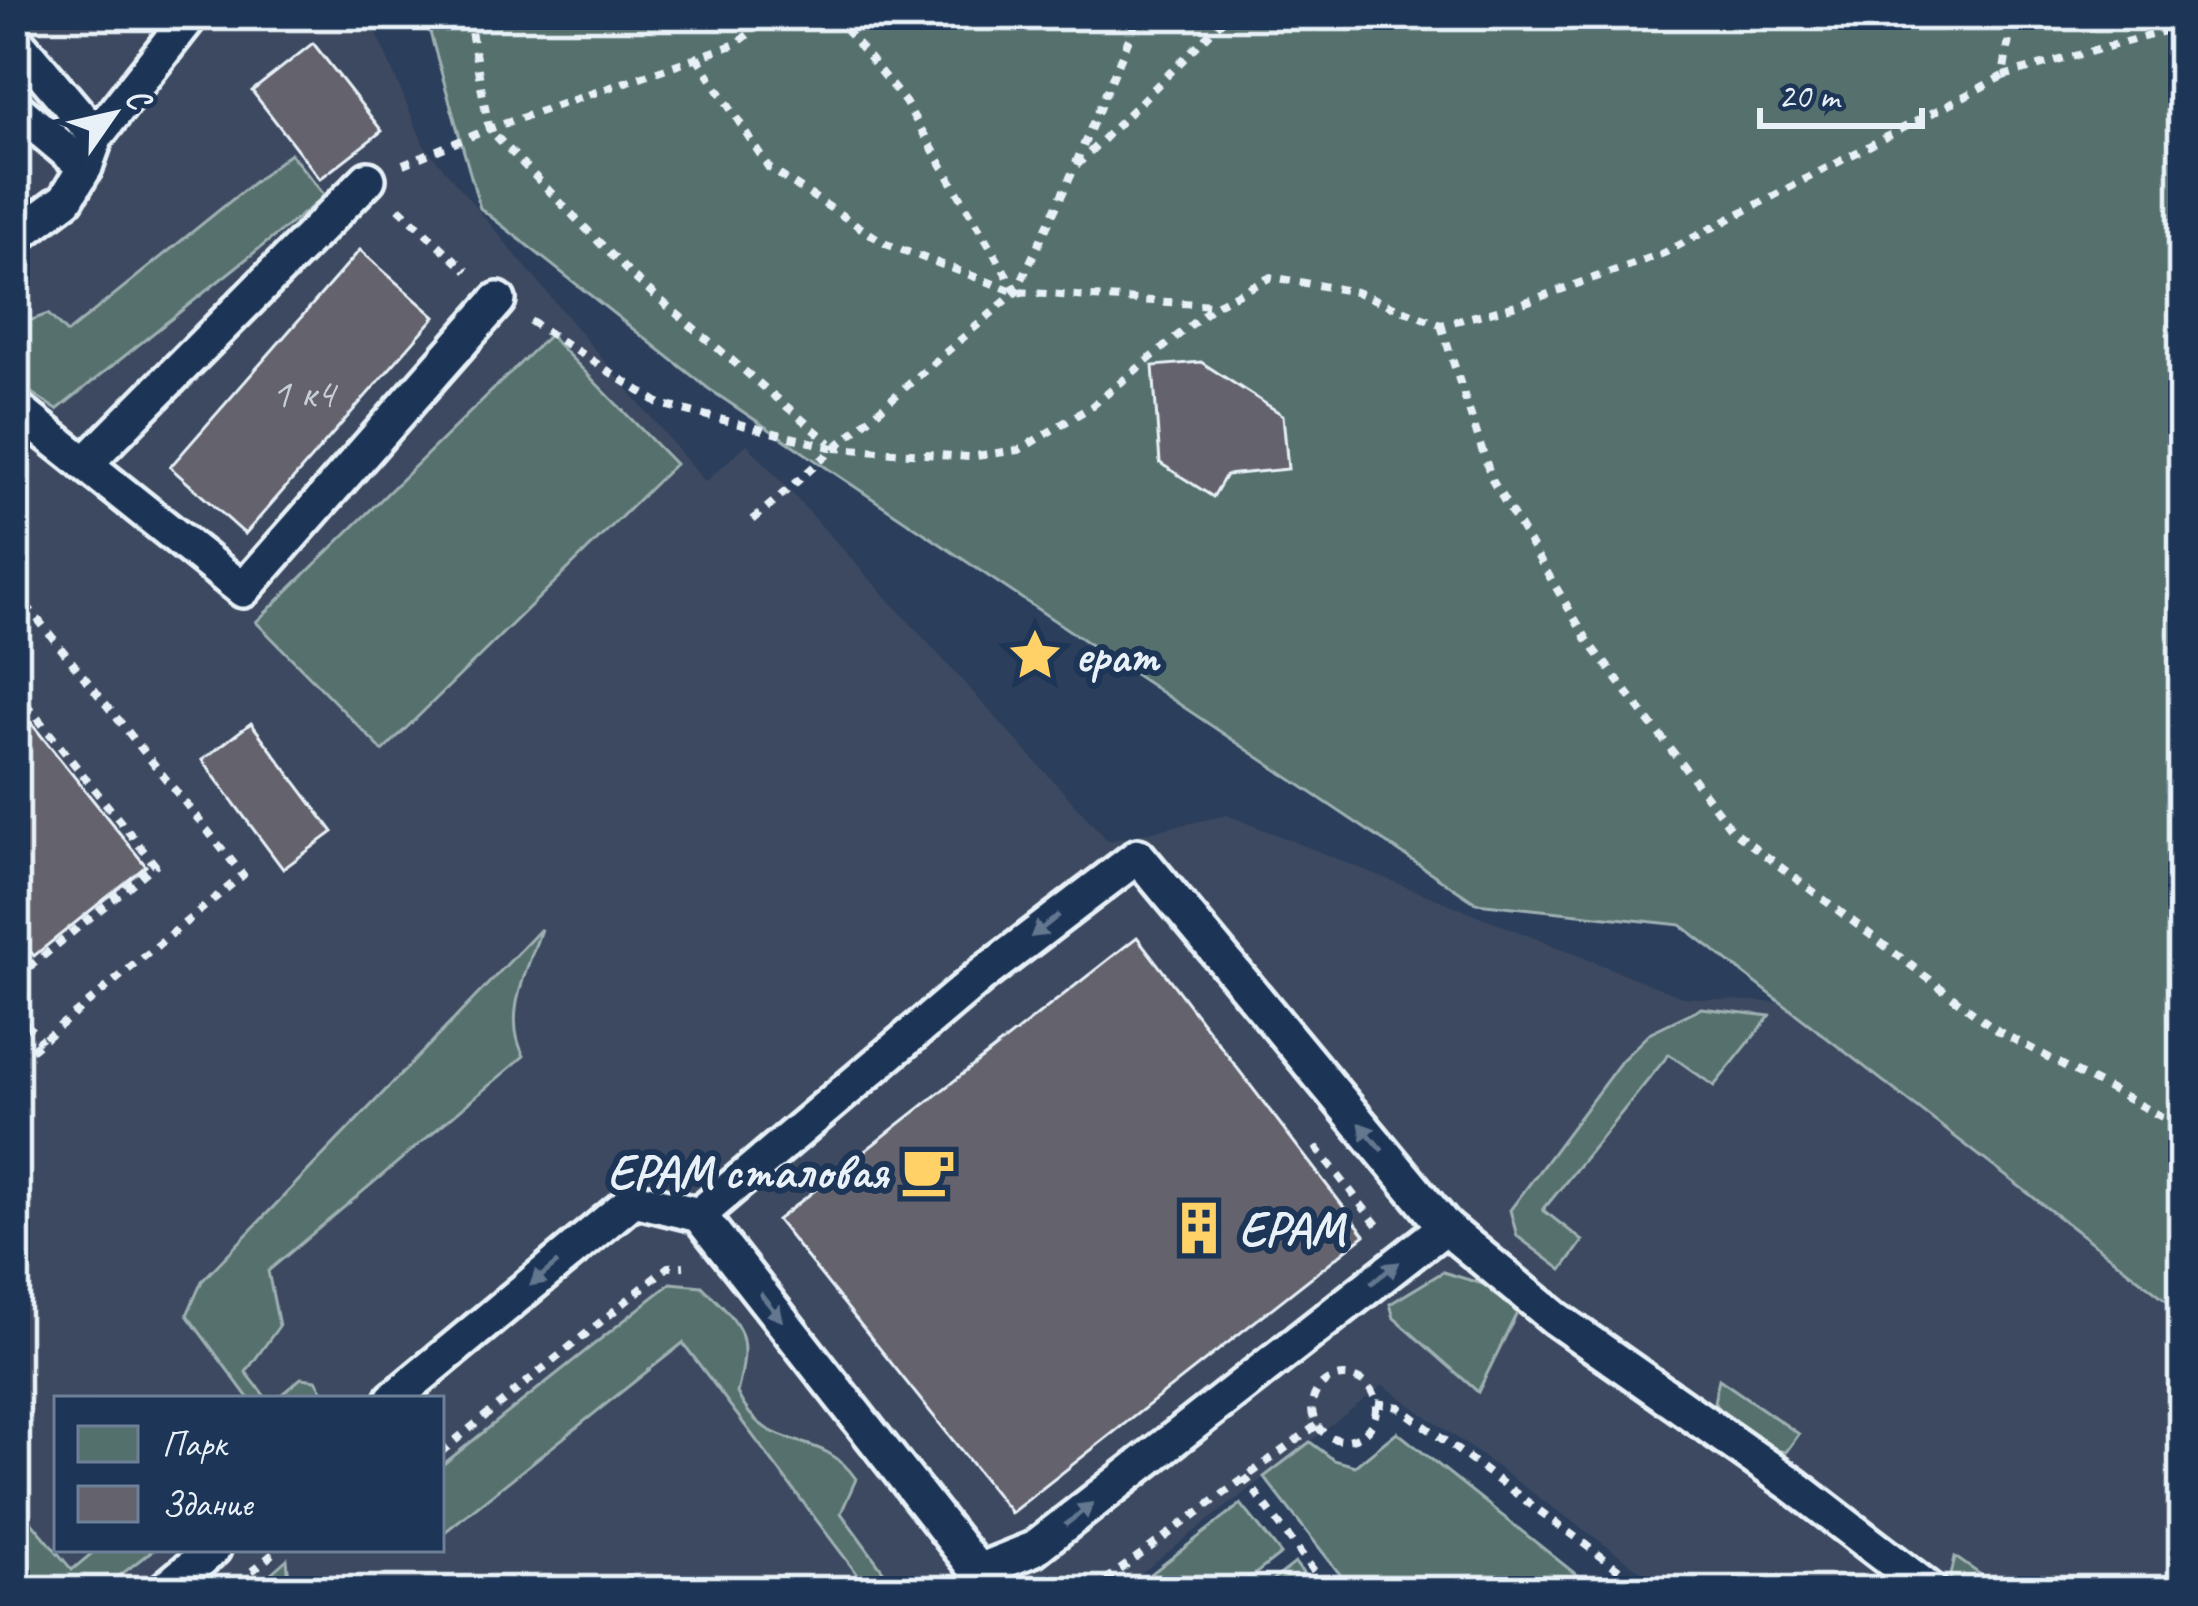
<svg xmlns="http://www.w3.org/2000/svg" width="2198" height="1606" font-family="Caveat,sans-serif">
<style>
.built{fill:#3c4960;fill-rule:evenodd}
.green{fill:#54706d;stroke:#9eb0b2;stroke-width:3}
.building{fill:#63626d;stroke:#e8f1f8;stroke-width:3}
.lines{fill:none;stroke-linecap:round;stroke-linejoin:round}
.lane-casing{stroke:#e8f1f8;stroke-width:42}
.path{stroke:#e8f1f8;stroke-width:8;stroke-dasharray:9 9;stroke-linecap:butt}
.lane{stroke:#1d3557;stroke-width:33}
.oneway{fill:#64778f}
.labels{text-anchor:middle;stroke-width:12;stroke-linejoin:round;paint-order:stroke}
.number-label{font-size:42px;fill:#c7cdd5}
.poi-label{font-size:48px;font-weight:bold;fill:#e8f1f8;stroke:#1d3557;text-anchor:start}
</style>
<rect width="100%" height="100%" fill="#2b3e5b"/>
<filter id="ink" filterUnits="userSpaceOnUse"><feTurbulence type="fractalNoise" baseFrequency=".00833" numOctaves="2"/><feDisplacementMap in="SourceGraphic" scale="24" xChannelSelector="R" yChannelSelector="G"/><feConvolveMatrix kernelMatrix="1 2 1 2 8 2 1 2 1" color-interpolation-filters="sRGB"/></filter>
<g filter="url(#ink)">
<path class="built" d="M15,15H369L424,145L705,482L747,444L1108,841L1227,815L1682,997L1783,1003L2183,1313V1591H1669L1383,1385L1118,1591H15ZM57,1399H441V1549H57Z"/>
<g class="green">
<polygon points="425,15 2183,15 2183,1313 1681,925 1476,903 709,389 480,208"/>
<polygon points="290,153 325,196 57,410 15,382 15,326 48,314 67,333"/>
<polygon points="549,335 675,464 383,751 256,622"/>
<path d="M541,929C527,972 502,1015 524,1056L268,1271L279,1326L246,1372L267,1399H249L187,1315L202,1281Z"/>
<polygon points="1701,1008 1770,1016 1714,1086 1669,1054 1543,1210 1583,1241 1562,1270 1517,1236 1510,1210 1622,1060 1651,1032"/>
<polygon points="1443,1272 1496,1288 1517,1313 1478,1392 1394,1318 1390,1304"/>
<path d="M671,1283L702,1286C744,1328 752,1334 737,1393C768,1459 820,1425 856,1479L841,1513L898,1591H870L683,1343L441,1535V1466Z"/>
<polygon points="301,1378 316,1380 328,1399 276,1399"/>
<path d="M1719,1379L1799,1434L1786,1452C1760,1449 1727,1425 1714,1402Z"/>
<polygon points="1397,1432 1597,1591 1353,1591 1264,1477 1310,1442 1334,1460 1355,1466"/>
<polygon points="15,1502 72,1570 97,1549 154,1549 100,1591 31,1591 15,1577"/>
<polygon points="1241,1504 1281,1554 1233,1591 1129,1591"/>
<polygon points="1955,1557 2004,1591 1957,1591 1950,1580"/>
<polygon points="287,1559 290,1591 251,1591"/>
<polygon points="1295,1563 1317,1591 1259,1591"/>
</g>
<g class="building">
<polygon points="313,43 382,131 320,179 252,91"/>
<polygon points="360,250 435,317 245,534 170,467"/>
<polygon points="1201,362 1283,415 1288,469 1226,475 1213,497 1160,463 1153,366"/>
<polygon points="15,703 146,866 34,956 15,933"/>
<polygon points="251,723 333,832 283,869 202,760"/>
<polygon points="1137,937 1365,1235 1011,1513 777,1220"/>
</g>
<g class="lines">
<defs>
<g id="lane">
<polyline points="15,40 96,136"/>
<polyline points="15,108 85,167 66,199 15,237"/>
<polyline points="85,167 96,136 191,15"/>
<polyline points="15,408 243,590 498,300"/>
<polyline points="85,464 368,179"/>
<polyline points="699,1215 982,975 1138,856 1445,1227 1555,1318 1793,1485 1931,1591"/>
<polyline points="393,1399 634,1199 699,1215 978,1571 985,1591"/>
<polyline points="978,1571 1033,1549 1445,1227"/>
<polyline points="163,1591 213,1549"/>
</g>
</defs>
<use href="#lane" class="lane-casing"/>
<g class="path">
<polyline points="468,15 489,129 632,276 830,443"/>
<polyline points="834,15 905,102 1016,291"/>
<polyline points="697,57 769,168 886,244 1016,292 1213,305"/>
<polyline points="2003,76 2183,26"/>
<polyline points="1076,163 1139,15"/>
<polyline points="403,164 489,129 736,44 773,15"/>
<polyline points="399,208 467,271"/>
<polyline points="530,321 660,404 834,448"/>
<polyline points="1441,325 1492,480 1588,641 1733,831 1998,1031 2183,1128"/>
<polyline points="836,447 1016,292 1075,167 1228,15"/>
<polyline points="753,520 835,448 969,457 1019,450 1092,406 1215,305 1271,277 1356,292 1441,325 1520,304 1664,253 2003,76 2013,15"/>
<polyline points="15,591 243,875 15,1063"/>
<polyline points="15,690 155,865 32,965 15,944"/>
<polyline points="15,1009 41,1042"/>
<polyline points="1316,1147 1377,1225"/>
<circle cx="1344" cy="1408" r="32"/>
<polyline points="1376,1403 1399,1407 1648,1591"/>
<polyline points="441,1452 668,1267 684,1266"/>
<polyline points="1244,1477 1329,1591"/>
<polyline points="252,1571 279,1549"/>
<polyline points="1091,1591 1317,1425"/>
</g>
<use href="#lane" class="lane"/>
</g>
<defs><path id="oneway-solid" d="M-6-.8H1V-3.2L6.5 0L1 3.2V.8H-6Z" transform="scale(3)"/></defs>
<g class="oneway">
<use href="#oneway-solid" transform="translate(1045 926) rotate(142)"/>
<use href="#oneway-solid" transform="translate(1371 1137) rotate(-130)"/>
<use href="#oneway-solid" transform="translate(1385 1273) rotate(-37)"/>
<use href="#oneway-solid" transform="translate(544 1274) rotate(140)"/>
<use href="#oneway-solid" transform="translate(771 1307) rotate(52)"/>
<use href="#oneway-solid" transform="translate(1079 1514) rotate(-38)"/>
</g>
</g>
<defs>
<symbol id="sight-bare" viewBox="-9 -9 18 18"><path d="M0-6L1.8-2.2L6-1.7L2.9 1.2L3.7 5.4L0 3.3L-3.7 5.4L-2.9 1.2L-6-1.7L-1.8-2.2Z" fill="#ffd166" stroke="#1d3557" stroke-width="2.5" paint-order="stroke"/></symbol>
<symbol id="cafe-bare" viewBox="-9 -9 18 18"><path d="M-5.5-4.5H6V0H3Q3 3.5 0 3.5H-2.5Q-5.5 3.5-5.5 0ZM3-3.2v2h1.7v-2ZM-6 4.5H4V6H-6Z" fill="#ffd166" stroke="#1d3557" stroke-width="2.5" paint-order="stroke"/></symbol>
<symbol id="building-bare" viewBox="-9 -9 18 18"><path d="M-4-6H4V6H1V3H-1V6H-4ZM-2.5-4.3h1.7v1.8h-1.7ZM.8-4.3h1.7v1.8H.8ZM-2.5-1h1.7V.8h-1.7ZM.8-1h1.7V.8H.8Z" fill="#ffd166" stroke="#1d3557" stroke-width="2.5" paint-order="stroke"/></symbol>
</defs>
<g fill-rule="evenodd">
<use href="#sight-bare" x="997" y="617" width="76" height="76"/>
<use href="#cafe-bare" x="890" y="1133" width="76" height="76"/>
<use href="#building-bare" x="1161" y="1190" width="76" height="76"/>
</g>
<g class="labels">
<g class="number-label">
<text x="303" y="407">1 к4</text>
</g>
<g class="poi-label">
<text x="1075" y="672">epam</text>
<text x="888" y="1188" text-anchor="end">EPAM сталовая</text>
<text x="1239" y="1245">EPAM</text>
</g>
</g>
<rect width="2198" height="1606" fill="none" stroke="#1d3557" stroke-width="60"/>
<rect x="30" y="30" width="2138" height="1546" fill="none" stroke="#e8f1f8" stroke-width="4.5" filter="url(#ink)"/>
<rect x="54" y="1396" width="390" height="156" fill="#1d3557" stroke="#6e8097" stroke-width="3"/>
<rect x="78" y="1426" width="60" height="36" fill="#54706d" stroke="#6e8097" stroke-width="3"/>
<text x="162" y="1456" font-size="36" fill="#e8f1f8">Парк</text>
<rect x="78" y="1486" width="60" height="36" fill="#63626d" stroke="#6e8097" stroke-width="3"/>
<text x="162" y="1516" font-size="36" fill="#e8f1f8">Здание</text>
<g transform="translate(114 114) rotate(56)" stroke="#1d3557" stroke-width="9" paint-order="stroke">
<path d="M0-9L21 45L0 30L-21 45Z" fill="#e8f1f8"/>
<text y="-18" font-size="33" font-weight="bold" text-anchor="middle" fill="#e8f1f8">С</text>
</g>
<path d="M1760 108v18h162v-18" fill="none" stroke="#e8f1f8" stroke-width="6"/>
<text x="1778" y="108" font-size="36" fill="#e8f1f8" stroke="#1d3557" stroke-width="9" paint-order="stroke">20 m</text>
</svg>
